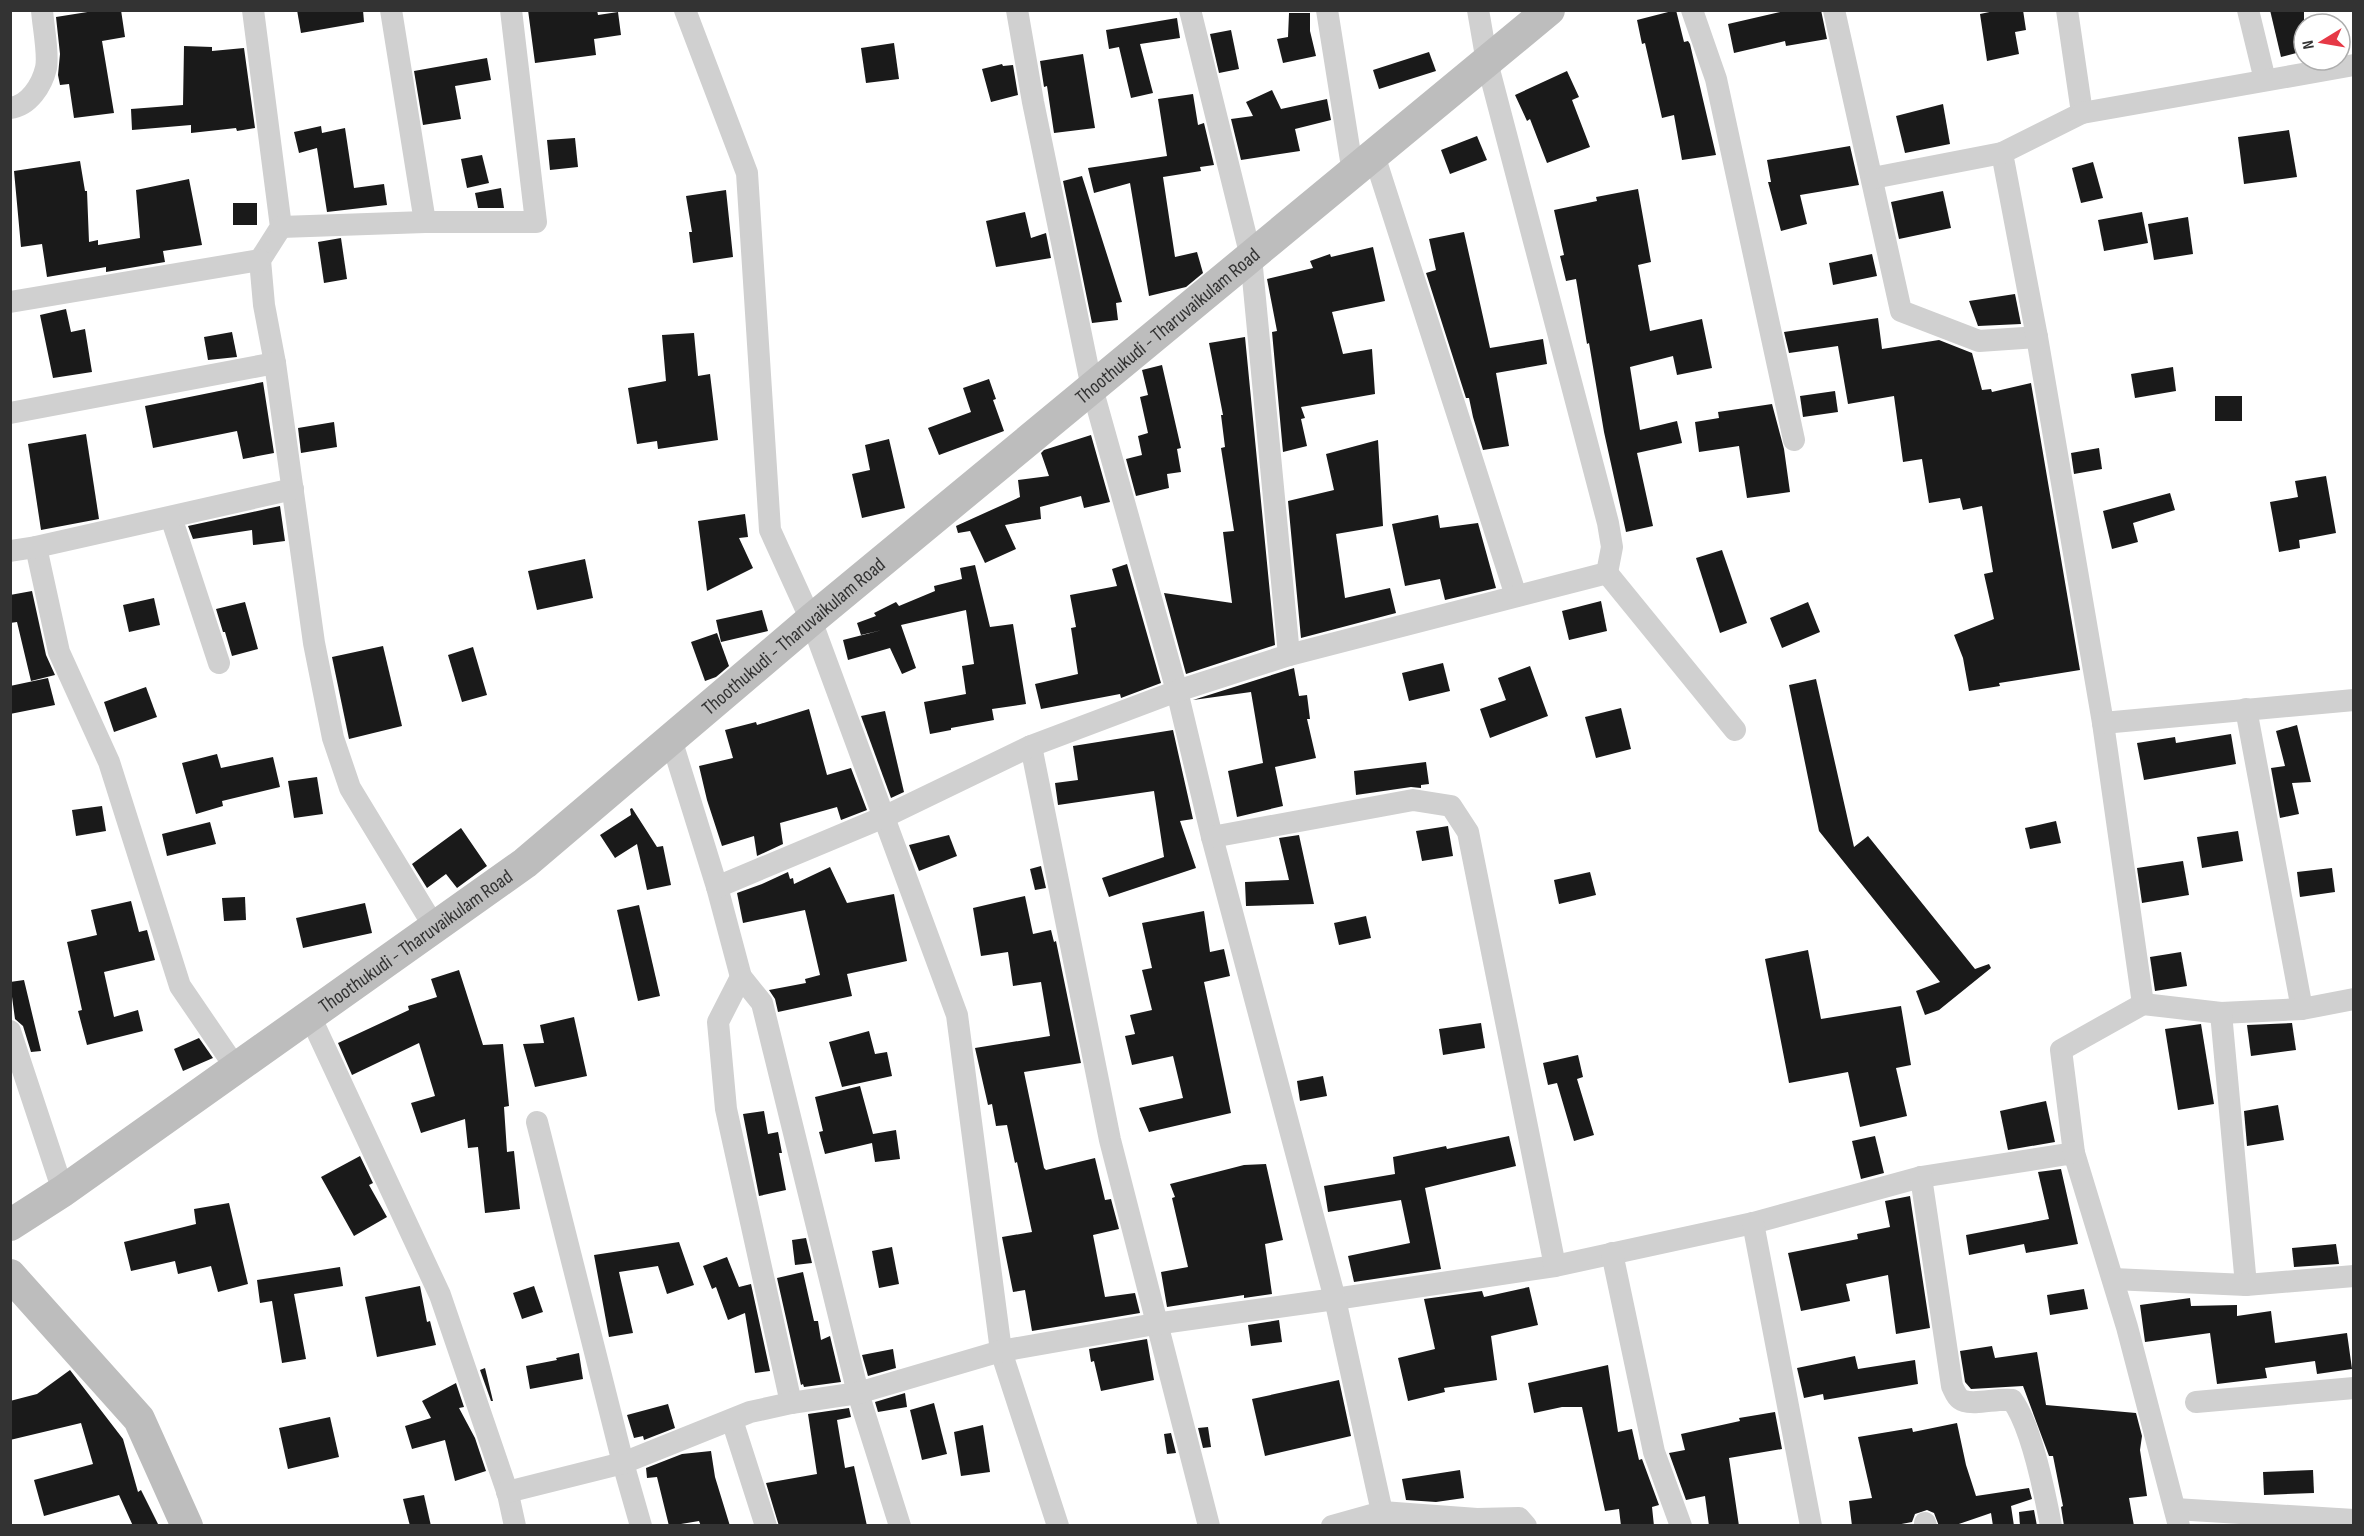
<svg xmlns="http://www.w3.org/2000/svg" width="2364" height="1536" font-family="'Sofia Sans Condensed',sans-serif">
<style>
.building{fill:#1a1a1a}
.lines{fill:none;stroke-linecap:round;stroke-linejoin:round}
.street{stroke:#d0d0d0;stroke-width:22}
.secondary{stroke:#bdbdbd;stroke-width:32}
.labels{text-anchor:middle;stroke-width:6;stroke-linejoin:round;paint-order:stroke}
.street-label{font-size:20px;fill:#333;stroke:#fff}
</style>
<rect width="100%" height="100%" fill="#fff"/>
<g class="building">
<polygon points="100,10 121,10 125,37 102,41 114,113 74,118 69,84 60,85 58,75 60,54 56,17"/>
<polygon points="297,10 363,10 364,22 301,33"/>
<polygon points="528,10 597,10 598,15 618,12 621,35 594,39 596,55 535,63"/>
<polygon points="1676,10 1684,42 1688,41 1690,44 1716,155 1682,160 1674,115 1662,118 1645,43 1642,44 1637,20"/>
<polygon points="1789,10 1821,10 1827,39 1786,46 1785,41 1734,53 1728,24"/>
<polygon points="1999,10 2023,10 2026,30 2015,32 2019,54 1987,61 1980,14"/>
<polygon points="2270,10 2304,10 2304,51 2281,57"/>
<polygon points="1289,13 1310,13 1310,31 1316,56 1283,63 1277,39 1288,37"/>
<polygon points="1177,18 1180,38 1140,44 1153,93 1131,98 1119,47 1109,49 1106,30"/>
<polygon points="1231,30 1239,69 1219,73 1210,34"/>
<polygon points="894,43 899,79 866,83 861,48"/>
<polygon points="184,46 212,47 212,51 244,48 255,128 237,131 236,128 191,133 191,125 132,130 131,109 183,105"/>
<polygon points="1429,52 1436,71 1379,89 1373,70"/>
<polygon points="1083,54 1095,128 1054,133 1047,86 1044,87 1040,61"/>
<polygon points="487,58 491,80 455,86 461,119 423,125 414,71"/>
<polygon points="1002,64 1003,66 1013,65 1018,95 991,102 982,69"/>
<polygon points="1567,71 1579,97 1572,100 1590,147 1547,163 1530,119 1527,121 1515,95"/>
<polygon points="1272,90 1281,109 1327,99 1331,120 1295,129 1300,151 1241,160 1231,119 1253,116 1246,102"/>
<polygon points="1193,94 1198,125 1204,123 1214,165 1200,167 1201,171 1163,177 1175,257 1197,252 1203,273 1186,287 1149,296 1130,183 1094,193 1088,168 1167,156 1158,99"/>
<polygon points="1943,104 1950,144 1905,153 1896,116"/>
<polygon points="321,126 322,133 345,128 354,188 384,184 387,205 327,212 317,148 299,153 294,132"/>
<polygon points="2289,130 2297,177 2244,184 2238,137"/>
<polygon points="1477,136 1487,160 1450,174 1441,150"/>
<polygon points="575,138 578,167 550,170 547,140"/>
<polygon points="1850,146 1859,185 1800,195 1807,224 1781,231 1768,182 1771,182 1767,160"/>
<polygon points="482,155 489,183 467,188 461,159"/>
<polygon points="80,161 85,191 87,191 89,242 98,240 98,245 140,238 136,190 189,179 202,245 163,251 165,262 106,272 106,267 47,277 42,244 21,247 14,171"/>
<polygon points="2093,162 2103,198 2081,203 2072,168"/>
<polygon points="1082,176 1122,302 1116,303 1118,320 1092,323 1063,181"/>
<polygon points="501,188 504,208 478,208 475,193"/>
<polygon points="1638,189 1651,262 1638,265 1650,331 1702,319 1712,368 1677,375 1673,356 1630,367 1640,430 1677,421 1682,443 1637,453 1653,526 1626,532 1604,432 1589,343 1587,344 1576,279 1566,281 1560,256 1564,255 1554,210 1597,201 1596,197"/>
<polygon points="726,190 733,257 693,263 689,232 692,232 686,196"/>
<polygon points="1943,191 1951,228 1899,239 1891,202"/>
<rect x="233" y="203" width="24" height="22"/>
<polygon points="1025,212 1031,238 1046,233 1051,258 996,267 986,221"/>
<polygon points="2142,212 2148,243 2104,251 2098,220"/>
<polygon points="2188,217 2193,254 2154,260 2148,224"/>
<polygon points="1464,232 1490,348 1543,339 1547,364 1496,373 1509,446 1483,450 1473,417 1469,398 1466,398 1426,273 1436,270 1429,239"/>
<polygon points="341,238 347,279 324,283 318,242"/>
<polygon points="1373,247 1385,301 1332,312 1343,354 1372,349 1375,394 1301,407 1305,418 1301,419 1307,446 1283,452 1272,332 1277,331 1267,279 1313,268 1310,261 1330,254 1331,257"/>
<polygon points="1872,254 1877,276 1833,285 1829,263"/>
<polygon points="2015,294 2021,324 1978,326 1969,301"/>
<polygon points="66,309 71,332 85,329 92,372 53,378 40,315"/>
<polygon points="1878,318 1882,349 1939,340 1972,353 1982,390 1991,389 1992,392 2031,383 2080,670 1999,683 2000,686 1969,691 1963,658 1954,635 1994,619 1984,574 1993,572 1982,506 1963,510 1960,498 1929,503 1922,459 1903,462 1894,396 1848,404 1838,346 1789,353 1784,332"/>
<polygon points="232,332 237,357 208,360 204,337"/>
<polygon points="694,333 698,376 710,374 718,440 658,449 657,441 637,444 628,388 666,381 662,335"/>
<polygon points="1245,337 1275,645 1186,674 1164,593 1232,603 1223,532 1234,531 1221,448 1225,447 1221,415 1223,415 1209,343"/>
<polygon points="1162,365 1181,448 1177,449 1181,472 1167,474 1169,488 1136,496 1126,459 1142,455 1138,436 1148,433 1140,397 1148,395 1142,370"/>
<polygon points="2173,367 2176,391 2135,398 2131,374"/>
<polygon points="989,379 996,399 993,400 1004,431 939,455 928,428 971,412 963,388"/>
<polygon points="263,382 274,453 243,459 237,431 153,448 145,406"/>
<polygon points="1835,391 1838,412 1803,417 1800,396"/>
<rect x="2215" y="396" width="27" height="25"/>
<polygon points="1772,404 1784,449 1790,492 1747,498 1739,446 1699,452 1695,422 1719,418 1718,412"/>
<polygon points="334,422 337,447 301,453 298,428"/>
<polygon points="86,434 99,519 41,530 28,444"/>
<polygon points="1091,435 1110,502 1084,508 1081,496 1040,507 1041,519 1005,525 1016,549 985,563 970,531 958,533 956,526 1020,497 1018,480 1049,476 1041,453 1044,450"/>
<polygon points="889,439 905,508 862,518 852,474 870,470 865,445"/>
<polygon points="1378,440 1383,526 1336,534 1345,598 1390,588 1396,613 1301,638 1288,501 1334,490 1326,454"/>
<polygon points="2099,448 2102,469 2074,474 2071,453"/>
<polygon points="2326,476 2336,533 2299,540 2300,548 2279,552 2270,502 2298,497 2295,481"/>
<polygon points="2170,493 2175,510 2133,523 2138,542 2112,549 2103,511"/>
<polygon points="280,506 285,541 253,545 252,530 193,539 188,526"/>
<polygon points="745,514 748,537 739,538 753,568 707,591 698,521"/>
<polygon points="1438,515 1440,528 1478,523 1496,588 1445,600 1440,579 1405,586 1392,524"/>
<polygon points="1722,550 1747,623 1720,633 1696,558"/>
<polygon points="585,559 593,598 537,610 528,571"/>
<polygon points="1127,564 1161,683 1121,698 1120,694 1041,709 1035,684 1078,674 1071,628 1076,627 1070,595 1117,586 1112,569"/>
<polygon points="975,565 990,627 1013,624 1026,704 992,709 994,720 951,728 951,730 930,734 924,702 966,694 962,666 974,664 966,610 901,625 916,668 902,674 890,648 848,660 843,640 882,630 861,635 857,623 876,616 874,613 896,602 899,606 935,591 934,586 962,579 960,568"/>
<polygon points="32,591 46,655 55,675 31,681 17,622 10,623 10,595"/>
<polygon points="154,598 160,625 129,632 123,605"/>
<polygon points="1601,601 1607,631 1569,640 1562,611"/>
<polygon points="245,602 258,649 232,656 225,632 223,632 216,609"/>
<polygon points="1808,602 1820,632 1782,648 1770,618"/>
<polygon points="762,610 768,631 721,642 716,620"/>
<polygon points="717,633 729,666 716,677 705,681 691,642"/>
<polygon points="383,646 402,726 349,739 332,657"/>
<polygon points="473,647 487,695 462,702 448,655"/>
<polygon points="1443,663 1450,691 1409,701 1402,673"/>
<polygon points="1530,666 1548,716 1490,738 1480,709 1506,700 1498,678"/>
<polygon points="1294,668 1299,696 1307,695 1310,719 1307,719 1316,758 1275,767 1283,806 1237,817 1228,771 1263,763 1251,692 1193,700"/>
<polygon points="48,678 55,705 10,714 10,686"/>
<polygon points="1816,679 1854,847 1868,836 1975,969 1989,964 1991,968 1939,1010 1925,1015 1916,991 1940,982 1819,831 1789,685"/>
<polygon points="146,687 157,717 114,732 104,702"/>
<polygon points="1621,708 1631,749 1596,758 1585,717"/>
<polygon points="809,709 827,775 851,768 867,810 841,820 837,807 780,823 783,844 757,856 754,836 722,846 707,800 699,766 733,758 725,730 756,722 757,725"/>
<polygon points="885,711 904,792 891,798 861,716"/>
<polygon points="2297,725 2311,782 2292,783 2299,814 2280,818 2271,768 2285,766 2276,731"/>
<polygon points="1173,730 1193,819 1180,821 1196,868 1109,897 1102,878 1164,857 1154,791 1058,805 1055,783 1078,780 1073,746"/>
<polygon points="2231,734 2236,764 2144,780 2137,743 2175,737 2176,743"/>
<polygon points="217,754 221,768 273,757 280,787 222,801 223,806 196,814 182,763"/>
<polygon points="1426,762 1429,784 1421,785 1421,788 1411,787 1356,795 1354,771"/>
<polygon points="317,777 323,814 294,818 288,781"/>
<polygon points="102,806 106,831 76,836 72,810"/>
<polygon points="632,808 657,847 663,846 671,885 647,890 637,844 615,858 600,835 631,815 630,809"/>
<polygon points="2056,821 2061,843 2030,849 2025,828"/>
<polygon points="210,822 216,844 167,856 162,834"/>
<polygon points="1448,826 1453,856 1422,861 1416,831"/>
<polygon points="461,828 487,866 457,888 446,874 427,888 412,864"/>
<polygon points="2238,831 2243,861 2202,868 2197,837"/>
<polygon points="949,835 957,856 919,871 909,845"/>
<polygon points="1299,835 1314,904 1246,906 1245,882 1289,880 1279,838"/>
<polygon points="2183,861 2189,895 2142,903 2137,868"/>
<polygon points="1041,866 1046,888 1035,890 1030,869"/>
<polygon points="830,867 847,903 894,894 907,961 847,974 852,996 778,1012 775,999 769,990 806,983 805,979 820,975 805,910 743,923 737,893 762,884 788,872 790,879 793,878 794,884"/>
<polygon points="2332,868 2335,892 2300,897 2297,872"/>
<polygon points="1590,872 1596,895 1559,904 1554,880"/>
<polygon points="1025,896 1033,934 1051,930 1054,942 1056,941 1081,1063 1024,1072 1044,1168 1046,1170 1095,1158 1105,1200 1111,1199 1119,1229 1093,1235 1105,1297 1135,1293 1140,1313 1032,1331 1025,1290 1013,1292 1002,1237 1032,1232 1017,1162 1015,1163 1007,1125 996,1126 992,1104 988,1105 975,1048 1050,1036 1041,982 1013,986 1008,952 981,956 973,908"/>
<polygon points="245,897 246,920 224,921 222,898"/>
<polygon points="131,901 139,932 147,930 155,960 104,972 114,1017 138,1010 143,1031 87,1045 78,1011 82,1010 67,942 97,935 91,910"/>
<polygon points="365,903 372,933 303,948 296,918"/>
<polygon points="639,905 660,996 638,1001 617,910"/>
<polygon points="1204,911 1210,952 1224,949 1230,976 1204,982 1231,1113 1149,1132 1139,1108 1183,1098 1173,1056 1132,1065 1125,1036 1135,1034 1130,1015 1152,1010 1142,970 1152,968 1142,923"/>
<polygon points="1366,916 1371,938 1339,945 1334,923"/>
<polygon points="1808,950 1821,1019 1901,1006 1911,1065 1896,1068 1907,1116 1860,1127 1848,1072 1789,1083 1765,959"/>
<polygon points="2181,952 2187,986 2155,991 2150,957"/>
<polygon points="459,970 483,1045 503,1044 509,1106 504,1107 507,1152 514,1151 520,1209 485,1213 478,1147 468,1148 465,1119 421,1133 411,1103 435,1096 419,1043 352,1075 338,1043 409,1010 408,1006 437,997 431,979"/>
<polygon points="24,980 41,1051 31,1052 23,1026 15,1019 10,982"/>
<polygon points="574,1017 587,1076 535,1087 523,1044 544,1043 540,1025"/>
<polygon points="1481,1023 1485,1048 1443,1055 1439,1029"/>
<polygon points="2292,1023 2296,1050 2251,1056 2247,1025"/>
<polygon points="2201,1024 2214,1104 2178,1110 2165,1029"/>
<polygon points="869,1031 875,1054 887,1052 892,1076 842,1087 829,1042"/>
<polygon points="199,1038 213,1058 183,1071 174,1049"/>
<polygon points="1578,1055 1583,1077 1577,1079 1594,1135 1574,1141 1557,1083 1548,1085 1543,1063"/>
<polygon points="1323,1076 1327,1096 1300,1101 1297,1081"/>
<polygon points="860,1086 873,1134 896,1130 900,1159 875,1162 872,1143 825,1154 819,1132 823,1131 815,1097"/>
<polygon points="2046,1101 2055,1142 2008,1150 2000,1111"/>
<polygon points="2278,1105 2284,1140 2247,1146 2244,1111"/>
<polygon points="764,1111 768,1134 778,1132 782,1153 779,1153 786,1190 759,1196 743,1114"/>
<polygon points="1509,1136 1516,1166 1425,1188 1441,1269 1354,1282 1348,1256 1410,1243 1401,1200 1328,1212 1324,1186 1395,1174 1393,1157 1446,1146 1447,1149"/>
<polygon points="1875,1136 1884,1173 1861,1179 1852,1141"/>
<polygon points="360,1156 373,1183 369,1185 387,1217 354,1236 321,1177"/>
<polygon points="1266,1164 1283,1240 1265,1244 1272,1294 1244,1298 1244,1295 1167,1307 1161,1272 1188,1267 1172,1198 1175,1197 1170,1184 1244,1165"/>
<polygon points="2061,1169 2078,1244 2026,1253 2024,1244 1969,1255 1966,1235 2049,1219 2038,1172"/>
<polygon points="1910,1196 1930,1328 1896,1334 1888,1275 1846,1284 1850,1301 1801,1311 1788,1253 1858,1239 1857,1234 1890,1227 1885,1201"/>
<polygon points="229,1203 248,1284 218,1292 211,1266 178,1274 175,1261 131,1271 124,1242 196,1224 194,1209"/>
<polygon points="806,1238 812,1263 795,1265 792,1240"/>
<polygon points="679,1242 694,1285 667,1294 658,1266 619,1272 633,1333 609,1337 594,1255"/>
<polygon points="2336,1244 2339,1264 2294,1267 2292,1248"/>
<polygon points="892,1247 899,1284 879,1288 872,1251"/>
<polygon points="727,1257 739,1287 751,1284 770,1371 755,1373 745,1313 728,1320 716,1287 712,1289 703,1266"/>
<polygon points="340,1267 343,1286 294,1294 306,1359 282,1363 272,1301 260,1303 257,1280"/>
<polygon points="803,1272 814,1321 818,1321 821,1340 830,1336 841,1382 804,1387 803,1384 801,1385 777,1278"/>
<polygon points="420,1286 427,1322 430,1321 436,1345 377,1357 365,1297"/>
<polygon points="534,1286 543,1312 522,1319 513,1293"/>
<polygon points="1529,1287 1538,1325 1491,1336 1497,1380 1444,1388 1445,1392 1408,1401 1398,1358 1435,1349 1424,1299 1482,1291 1484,1297"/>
<polygon points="2084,1289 2088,1309 2050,1315 2047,1295"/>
<polygon points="2190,1298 2191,1306 2237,1305 2237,1316 2271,1311 2275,1343 2347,1333 2352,1369 2317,1374 2315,1361 2265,1368 2267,1378 2217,1384 2210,1333 2145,1342 2140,1305"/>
<polygon points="1279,1320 1282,1342 1251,1346 1248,1325"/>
<polygon points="1147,1339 1154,1380 1101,1391 1094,1361 1091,1362 1089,1349"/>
<polygon points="1992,1346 1995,1358 2037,1352 2046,1405 2136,1413 2142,1436 2140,1450 2147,1496 2129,1498 2134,1526 2064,1526 2061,1507 2063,1506 2053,1456 2049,1456 2023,1386 1971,1389 1965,1382 1960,1351"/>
<polygon points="893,1349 896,1368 868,1376 862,1355"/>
<polygon points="579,1353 583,1379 530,1389 526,1366 557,1360 556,1358"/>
<polygon points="1855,1356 1858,1369 1915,1360 1918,1384 1824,1400 1823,1394 1804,1398 1797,1368"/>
<polygon points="1608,1365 1618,1432 1632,1429 1639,1460 1642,1459 1659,1505 1652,1507 1654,1526 1621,1526 1619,1509 1605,1511 1582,1407 1562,1407 1534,1413 1528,1383"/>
<polygon points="485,1368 493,1401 491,1401 480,1370"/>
<polygon points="70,1370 123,1439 138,1492 141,1490 159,1526 133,1526 119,1495 44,1516 34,1480 93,1464 81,1423 10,1440 10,1401 37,1394"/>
<polygon points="1339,1380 1351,1436 1265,1456 1252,1399"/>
<polygon points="456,1383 464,1407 459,1408 475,1438 486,1471 455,1481 445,1440 412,1449 405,1426 431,1418 422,1401"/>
<polygon points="905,1393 907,1407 878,1412 875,1402"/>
<polygon points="934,1403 947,1454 922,1460 910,1410"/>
<polygon points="668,1404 675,1428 644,1440 643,1436 634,1438 627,1415"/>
<polygon points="849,1408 851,1417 837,1420 845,1468 854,1466 867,1526 779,1526 766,1483 817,1474 808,1414"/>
<polygon points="1775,1412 1782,1449 1729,1458 1739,1526 1709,1526 1705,1496 1686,1500 1669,1453 1685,1450 1681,1434 1740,1421 1739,1418"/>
<polygon points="330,1417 339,1457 288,1469 279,1428"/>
<polygon points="1957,1423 1966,1465 1976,1496 2029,1488 2032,1499 2011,1506 2014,1526 1993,1526 1991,1513 1953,1526 1939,1526 1934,1513 1927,1510 1915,1514 1912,1522 1891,1526 1852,1526 1849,1501 1872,1498 1858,1437 1912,1428 1913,1432"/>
<polygon points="983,1425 990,1472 961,1476 954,1432"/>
<polygon points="1208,1427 1211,1447 1203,1448 1198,1428"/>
<polygon points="1171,1433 1176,1453 1167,1454 1164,1434"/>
<polygon points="711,1451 715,1477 730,1526 701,1526 699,1521 669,1526 657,1477 647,1478 646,1468 682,1454"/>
<polygon points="1460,1470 1464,1498 1436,1502 1406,1500 1402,1479"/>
<polygon points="2313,1470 2314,1493 2264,1495 2263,1472"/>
<polygon points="424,1495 431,1526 410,1526 403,1499"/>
<polygon points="2034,1510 2037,1526 2020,1526 2019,1512"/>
</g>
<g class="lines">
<g class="street">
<polyline points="253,10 281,227 260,260 264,305 275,363 314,643 333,738 350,788 435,928"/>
<polyline points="391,10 425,222"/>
<polyline points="685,10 747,173 770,530 811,620 957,1015 1001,1351 1058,1526"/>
<polyline points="1017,10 1033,102 1092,388 1177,691 1212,837 1335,1299 1555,1266 1753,1223 1921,1177 2074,1153 2127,1327 2179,1526"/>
<polyline points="1327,10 1353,173"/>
<polyline points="1692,10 1716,79 1794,440"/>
<polyline points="1834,10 1901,311 1979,341 2037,337"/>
<polyline points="2067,10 2082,113 2002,153 2037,337 2103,723 2143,1004 2061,1050 2074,1153"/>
<polyline points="2248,10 2265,80"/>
<path d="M10,108C29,106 42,85 46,68C49,54 43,26 42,10"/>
<polyline points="2082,113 2354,65"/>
<polyline points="1374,155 1516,596"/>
<polyline points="1873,178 2002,153"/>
<polyline points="281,227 425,222 536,222 511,10"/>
<polyline points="10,302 260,260"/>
<polyline points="10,413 275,363"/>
<polyline points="171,517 219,663"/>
<polyline points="36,547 59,652 109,762 180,986 236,1068"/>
<polyline points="10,551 36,547 293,489"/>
<polyline points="1607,573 1735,730"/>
<polyline points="1289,655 1607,573 1612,547 1608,523 1487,62 1478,10"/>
<polyline points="2246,709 2302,1009"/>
<polyline points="2103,723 2354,700"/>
<polyline points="671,739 717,887 741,977"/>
<polyline points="1031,746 1110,1140 1209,1526"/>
<polyline points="1212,837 1413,800 1451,806 1468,832 1555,1266"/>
<polyline points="717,887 884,817 1031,746 1177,691 1289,655 1251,257 1190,10"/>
<polyline points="2143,1004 2221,1013 2302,1009 2354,999"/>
<polyline points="2221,1013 2246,1285"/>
<polyline points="310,1016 440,1295 508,1494 515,1526"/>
<polyline points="10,1031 63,1191"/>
<polyline points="537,1122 623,1463 641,1526"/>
<path d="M1921,1177L1952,1386C1955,1392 1957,1399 1964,1401C1976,1405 1998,1398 2012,1400C2031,1425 2045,1494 2051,1526"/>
<polyline points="1753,1223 1811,1526"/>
<polyline points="1612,1253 1654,1452 1681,1526"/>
<polyline points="2113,1279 2246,1285 2354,1276"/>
<polyline points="2196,1402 2354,1388"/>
<polyline points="791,1403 726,1109 718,1022 741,977 762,1003 858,1393 900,1526"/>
<polyline points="732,1420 766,1526"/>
<polyline points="507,1492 623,1463 750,1412 791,1403 858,1393 1001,1351 1155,1324 1335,1299 1382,1512 1388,1526"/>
<polyline points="2175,1509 2354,1520"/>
<polyline points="1925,1523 1926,1526"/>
<polyline points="1332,1526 1382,1512 1477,1519 1519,1518 1526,1526"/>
</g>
<g class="secondary">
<path id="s1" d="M10,1225L63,1191L525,863L811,620L1549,10"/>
<polyline points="10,1275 139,1419 187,1526"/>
</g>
</g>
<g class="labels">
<g class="street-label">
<text dy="7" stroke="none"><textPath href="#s1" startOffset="1467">Thoothukudi - Tharuvaikulam Road</textPath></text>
<text dy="7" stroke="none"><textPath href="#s1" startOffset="981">Thoothukudi - Tharuvaikulam Road</textPath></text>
<text dy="7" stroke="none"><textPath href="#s1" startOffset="495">Thoothukudi - Tharuvaikulam Road</textPath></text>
</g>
</g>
<rect width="2364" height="1536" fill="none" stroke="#333333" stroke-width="24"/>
<g transform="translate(2322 42) rotate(259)"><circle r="28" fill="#ffffff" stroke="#adadad" stroke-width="1.5"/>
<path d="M0-4.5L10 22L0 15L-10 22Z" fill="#e63946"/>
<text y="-9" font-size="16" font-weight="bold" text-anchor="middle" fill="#333333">N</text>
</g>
</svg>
